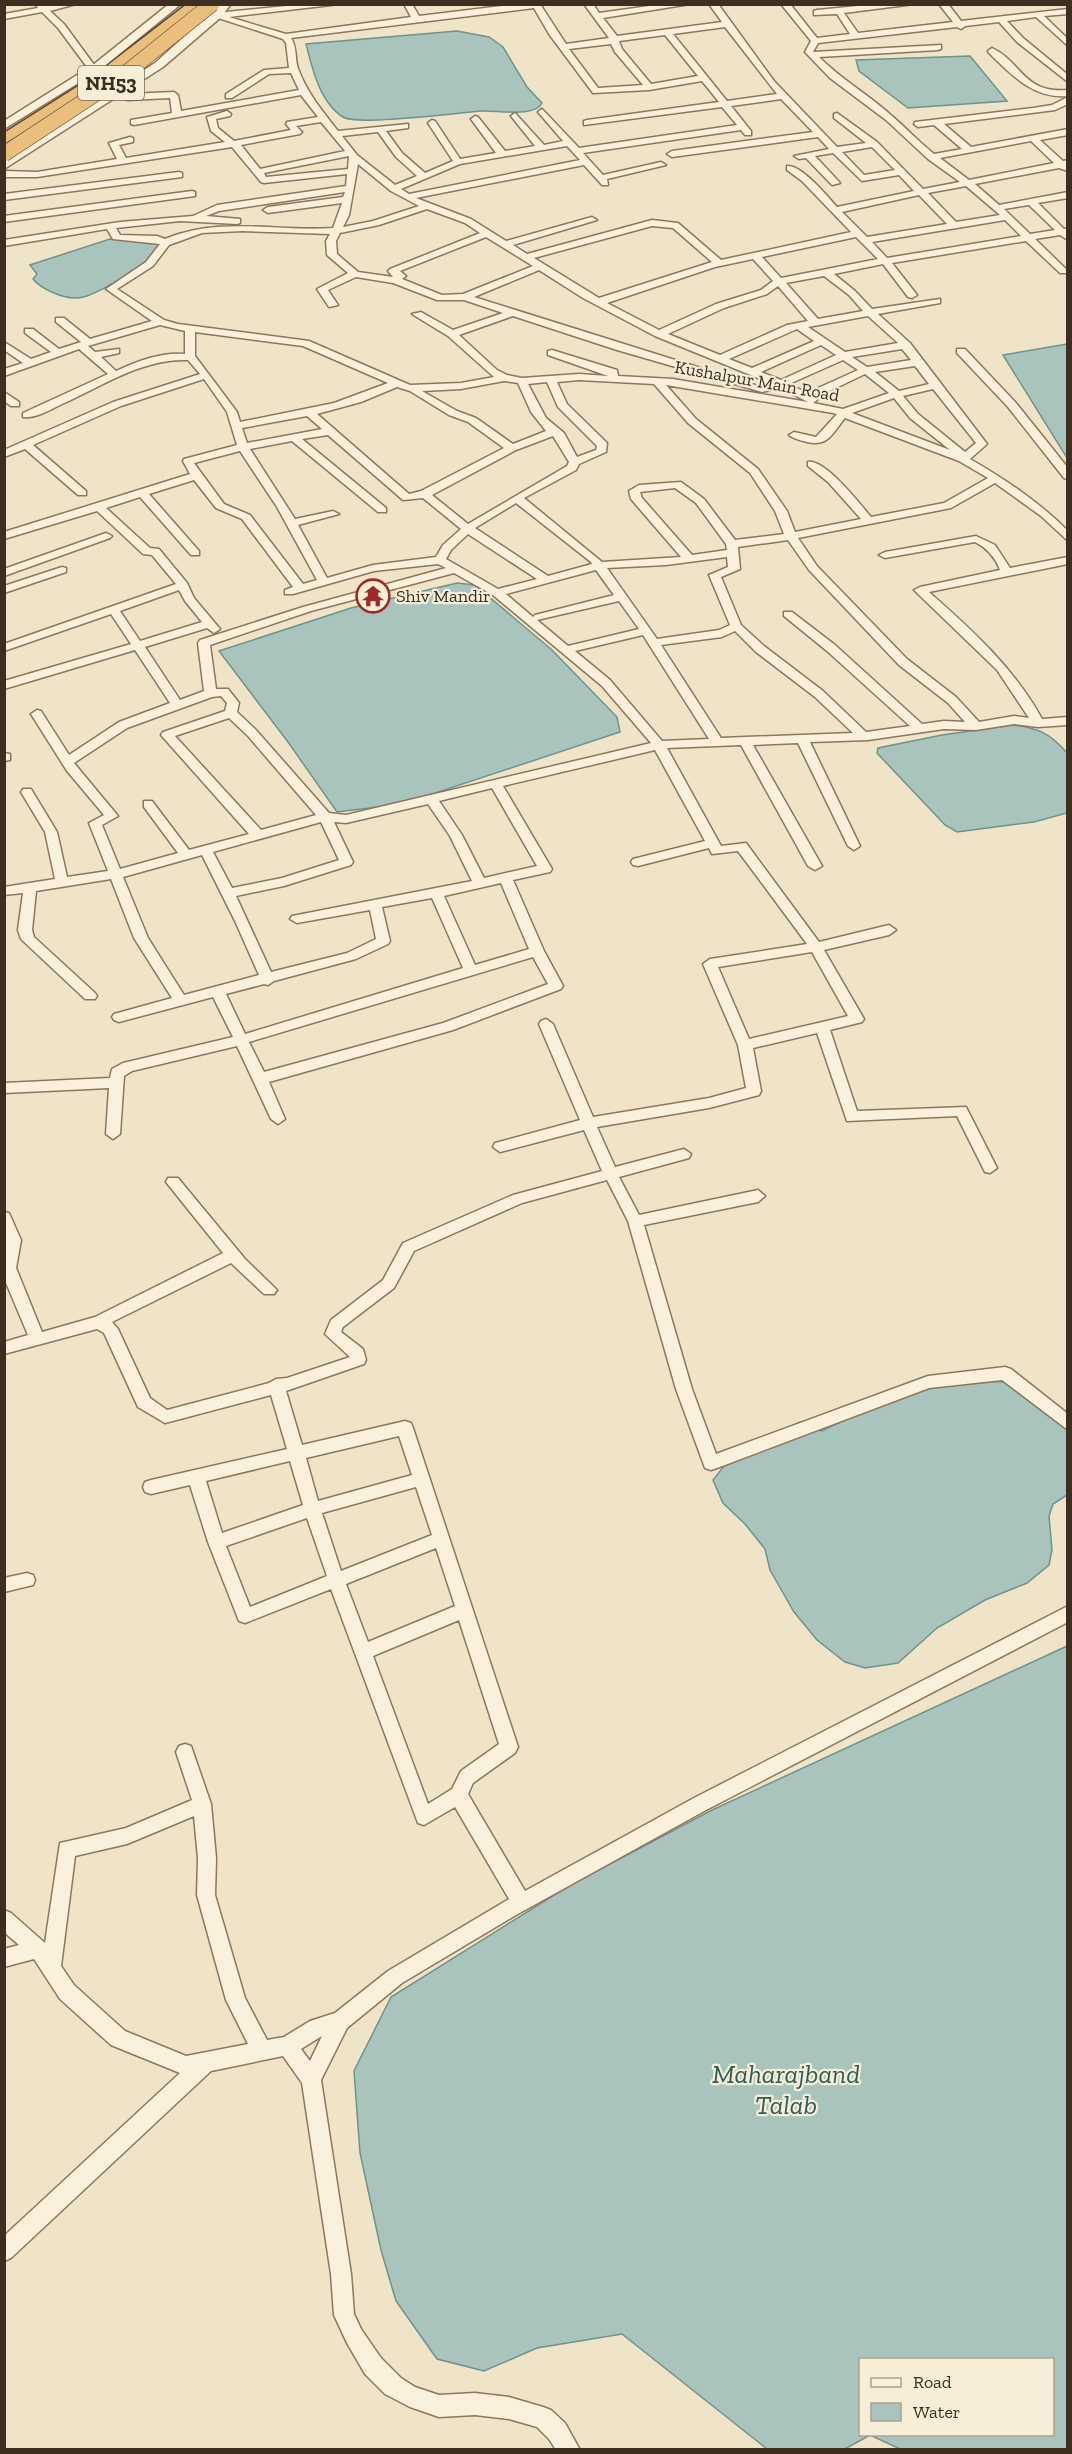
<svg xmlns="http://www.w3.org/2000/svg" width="1072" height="2454" font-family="'Zilla Slab',serif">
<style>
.water{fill:#a9c4bc;stroke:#6f938a;stroke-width:1.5;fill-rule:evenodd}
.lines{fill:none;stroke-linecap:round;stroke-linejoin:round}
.minor-casing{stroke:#8d765c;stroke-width:3}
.tertiary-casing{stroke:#8d765c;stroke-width:3}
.trunk-casing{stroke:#5b4430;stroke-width:3}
.minor{fill:#faf1dc;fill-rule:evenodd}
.tertiary{fill:#faf1dc;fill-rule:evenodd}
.trunk{fill:#eabe7c;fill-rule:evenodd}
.trunk-bridge-casing{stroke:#5b4430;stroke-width:16;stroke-linecap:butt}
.trunk-bridge{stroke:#eabe7c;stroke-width:15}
.labels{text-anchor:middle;stroke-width:4.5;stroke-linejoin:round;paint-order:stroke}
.far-street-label{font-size:18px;fill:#3d2e20;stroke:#f7eed8}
.far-poi-label{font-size:18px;fill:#3d2e20;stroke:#f7eed8;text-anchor:start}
.shield{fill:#f7eed8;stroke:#756857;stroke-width:1.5}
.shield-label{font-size:20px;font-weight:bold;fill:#3d2e20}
.near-water-label{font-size:27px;font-style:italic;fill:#2f5d5a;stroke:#f7eed8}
</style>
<rect width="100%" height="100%" fill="#f0e4c8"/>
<g class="water">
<path d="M457,31L489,37L503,47L527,87L542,103C535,118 496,110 481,111C457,113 358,126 343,117C320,103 312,68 306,44Z"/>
<polygon points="970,56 1007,101 908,108 859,71 856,60"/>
<path d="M110,239L147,241L158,244V254C143,265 92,300 75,298C62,298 41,289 33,279L37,274L30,265Z"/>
<polygon points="1067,344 1068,344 1067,458 1003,355"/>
<polygon points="457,583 475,585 552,650 617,717 620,732 402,804 337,812 288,742 219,651 351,608"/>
<path d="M1012,725C1037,727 1051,734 1067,753V813L1034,822L957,832L945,825L877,753L878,748L942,735Z"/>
<polygon points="952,1380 1010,1382 1067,1424 1067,1495 1053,1504 1049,1516 1052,1550 1049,1565 1027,1583 985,1600 937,1628 898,1663 865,1668 845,1662 817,1640 794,1612 770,1570 765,1549 745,1524 723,1503 713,1480 735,1452 800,1422 822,1431 900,1393"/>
<path d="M1067,1646V2449H900L870,2435L845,2449H767L622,2334L537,2348L484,2371L437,2359L396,2301L381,2250L360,2153L354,2071L391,1997L572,1884L712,1810ZM860,2360H1052V2434H860Z"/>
</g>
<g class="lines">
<defs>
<g id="minor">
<polygon points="35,4 46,6 76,4 50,11 64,24 97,69 96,71 90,71 58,28 42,12 4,19 4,14 38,8"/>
<path d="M306,4H340L229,17L286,34L411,17L404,4H412L419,16L519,4H540L566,44L609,38L584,4H593L599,13L664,4H690L603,18L617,36L722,22L709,4H718L774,81L837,147L866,143L834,118V114L837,113L877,142L923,189L960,182L928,159L886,120L830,78L805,52L811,41L781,4H790L817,38L850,34L837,14L814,15V11L817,10L879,4H914L844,13L858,33L953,22L939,4H948L961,21L1068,9V14L1044,16L1068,39V46L1036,17L1007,21L1023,38L1068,75V82L1017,42L999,22L965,26L961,29L957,27L818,43L813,52L941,45V49L938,50L819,57C842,80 869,95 892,116C907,129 919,142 934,154L962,149L934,125L918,127L914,124L915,122L1033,108L1052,105L1068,97V104L1055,110L944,124L971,147L1068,129V135L1040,140L1063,161L1068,160V171L1059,168L975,184L999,205L1068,192V198L1038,203L1064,229L1068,228V240L1060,235L1035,239L1066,269V273H1060L1026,241L892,263L917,295L912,298L908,297L883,264L834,274L855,291L872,309L940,299V303L878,314L910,343L987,444L970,459C1006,480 1038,501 1068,531V541L1041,516L995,483L951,508L798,538L817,566L907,659L956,697L979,722L1014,716L1029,718L997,670L914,590L920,587L1000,570C995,557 987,548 975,542L885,558L879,555L885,552L976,536L995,545L1010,568L1068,557V564L929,592C972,630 1014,668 1042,719L1068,717V725L1038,727L1014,724L976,730L944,729L868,740L810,742L860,846L854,850L848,846L798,743L753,745L822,866L815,870L808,866L741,745L667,748L721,846L746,843L819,942L889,925L896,930L889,935L824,950L864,1019L862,1022L830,1030L857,1111L966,1107L997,1168L990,1173L985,1172L957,1116L847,1121L817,1033L753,1048L761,1091L759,1095L709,1108L597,1127L615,1167L684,1149L691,1154L689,1158L619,1177L639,1215L758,1190L765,1196L758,1202L644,1225L692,1389L716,1454L928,1376L1005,1367L1011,1369L1068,1414V1430L1002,1380L929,1388L717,1468L711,1470L705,1468L676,1389L628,1221L607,1180L522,1203L414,1251L394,1288L343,1327L341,1332L363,1349L366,1360L364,1364L286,1391L302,1445L405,1421L411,1423L413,1428L518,1747L515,1753L473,1783L468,1794L525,1891L694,1798L1068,1606V1622L706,1810L516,1915L402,1983L347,2028L321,2080L351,2274L354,2314L361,2329L381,2358L401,2378L415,2387L439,2395L475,2393L509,2397L543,2407L551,2410L565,2423L580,2450H556L549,2439L537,2427L509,2419L475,2415L439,2417L410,2407L385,2394L365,2374L347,2343L334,2315L331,2274L302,2083L283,2056L211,2071L11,2258L4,2261V2236L180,2073L111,2045L60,1999L34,1959L4,1967V1949L19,1945L4,1932V1910L11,1913L45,1943L60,1843L126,1828L192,1800L176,1752L179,1746L185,1744L191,1746L211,1804L216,1858L215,1895L245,1998L267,2040L284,2037L310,2021L335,2013L388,1971L509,1899L455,1807L424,1825L418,1823L331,1589L245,1623L239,1621L208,1542L190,1485L151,1494L145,1492L143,1487L145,1482L151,1480L287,1449L271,1395L165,1423L138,1407L104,1333L97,1329L4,1354V1342L28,1335L4,1278V1212L9,1213L21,1240L16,1268L42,1332L95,1317L223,1253L166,1182L168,1178H178L245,1259L277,1290L274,1294H264L231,1263L112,1322L118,1329L150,1398L167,1410L269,1383L276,1379L287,1378L350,1357L325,1334L331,1320L383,1280L403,1243L513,1195L602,1171L584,1130L500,1152L493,1147L495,1143L580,1120L539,1024L541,1021L546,1019L553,1024L593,1117L709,1098L746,1088L738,1045L703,964L710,959L807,944L738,851L712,854L709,848L638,866L633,865L631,862L633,859L705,841L655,750L503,786L552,869L550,872L513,880L544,951L563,986L561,989L453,1030L269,1082L285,1119L278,1124L271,1119L237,1046L132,1071L124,1076L120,1134L113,1139L106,1134L109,1088L4,1093V1083L110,1078L112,1069L123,1063L233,1037L213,997L119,1022L114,1020L112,1017L114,1014L172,998L134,938L111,879L36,891L32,930L34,937L95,993L97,996L95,999H85L21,939L18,930L23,893L4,895V887L55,879L45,832L21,792L23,789H31L57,832L67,877L108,871L89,823L104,815L67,771L31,714L37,710L41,711L69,755L119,722L170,703L135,650L4,689V681L131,644L111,614L4,651V644L176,584L152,555L143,554L97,511L4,539V532L190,474L183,461L184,459L237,445L227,412L204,379L121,406L33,445L86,491V495H78L25,449L4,457V450L113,402L200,374L188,360C143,358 102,386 62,404C51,409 36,419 23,417V413L108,374L79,349L4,376V369L23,363L4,350V342L31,359L51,352L25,333V329H33L59,349L81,342L56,322V318H64L90,339L152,321L106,289L146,262L160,244L113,239L107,229L4,246V240L120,222L193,216L217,205L346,186L347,174L264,183L261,182L232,147L37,177H4V171L37,172L117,159L109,143L130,137L133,138V142L119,145L126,158L225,142L211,131L207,117L227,111L231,114L230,116L216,119L218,128L234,141L291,130L286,124L287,122L318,117L301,95L134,125L131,124V120L172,113L170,98L128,100L110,94L114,91L128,94L174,92L178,95L181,111L299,90L291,73L269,74L232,98H226V94L264,70L289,68L286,43L283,39L212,16L216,13ZM534,8L549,34L593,93L649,90L702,81L719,102L587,120L584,121V125L722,107L737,125L579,148L542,109L538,112L563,141L544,145L515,113L511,116L535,146L505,151L478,117L475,116L471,119L496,153L460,159L435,121L432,120L428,123L453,161L425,173L402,153L386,131L408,128V124L338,131C323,112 308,94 299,71C294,61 298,48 291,38ZM725,27L777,94L727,101L673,34ZM665,35L698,76L651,84L622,49L619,41ZM611,44L615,52L643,85L598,88L569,49ZM781,99L813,132L672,151L667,154L672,157L818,137L829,149L794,156L799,159L806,158L832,185L840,183L815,156L833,153L862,181L899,175L914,191L837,207C827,196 802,165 787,166V170L802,181L851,232L721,260L678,223L652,220L527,254L513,245L597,220L592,217L506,241L471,219L416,198L584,165L602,185H608L607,179L666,165L661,162L603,175L583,153L741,130L745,135H751V131L731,106ZM321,122L345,151L260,169L241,145L300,134L302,132L296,126ZM378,132L396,157L417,176L395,185L357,155L342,136ZM1031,141L1054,163L969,180L940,158ZM567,146L580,160L409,194L401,189L460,164ZM872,147L895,170L864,175L842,152ZM349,156L348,169L266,177L264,173ZM358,164L391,191L419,206L373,221L343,227L349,215ZM966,186L1000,215L956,222L928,193ZM345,192L343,197L268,207L263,210L268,213L342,203L333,228C276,232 220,216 165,239L157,236L120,235L116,228L180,221L237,224L240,223V219L206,216L219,211ZM919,195L947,224L867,237L842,212ZM1029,205L1055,230L1030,234L1004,209ZM427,209L465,223L480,233L390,269L388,271L393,277L358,272L337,254L336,241L340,233L379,225ZM1005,220L1021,236L887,258L872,242ZM652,226L673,228L712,262L599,298L534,258ZM242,231L330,234L326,241L327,255L348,273L317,289L329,307L338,305L328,290L356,277L393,283L437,300H464L503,313L453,330L421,312L412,314L448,336L494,377L461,383L410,385L309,341L178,324L164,320L117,289L153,266L169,245L202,233ZM486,237L533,266L463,294L442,295L402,279L406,276L400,271ZM856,237L878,259L781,278L762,257ZM753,259L773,281L761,290L716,304L659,330L607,303L715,267ZM539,270L583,298L655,336L775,385L808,402L673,379L618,376L617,370L552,350L548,351V355L608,376L579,374L522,378L507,375L497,370L459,335L513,316L617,350L762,392L771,390L474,297ZM824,276L849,295L863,311L818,319L786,283ZM778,286L808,321L787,325L720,355L668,334L724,308L767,294ZM868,316L898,343L845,352L808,327ZM160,325L185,331V354C161,352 138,361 116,371L101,357L119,353V349L95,352L88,346ZM797,329L814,341L752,368L729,359ZM195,332L303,346L388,383L334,403L240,422L237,412L195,356ZM821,345L836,355L781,380L761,372ZM902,349L911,360L867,367L852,357ZM843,360L858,370L807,393L789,384ZM915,366L929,384L899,391L875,372ZM865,374L889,393L843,409L813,403L817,400L815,398ZM579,380L654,384L688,423L750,473L775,511L784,534L735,540L704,499L681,482L639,485L629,491L631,499L681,557L602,562L524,498L576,470L579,464L606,452L607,443L567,404L557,382ZM504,381L518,383L531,412L546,431L513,444L476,418L457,411L422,391L461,389ZM547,382L558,407L597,446L596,450L577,457L564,433L546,418L528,384ZM666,385L833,413L837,414L816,437L794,432L789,435C794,439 800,440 807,442C829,447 833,432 845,418L959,461L988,478L944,503L871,517C860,504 825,459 808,462V466L828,482L861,519L795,532L787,511L758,469L696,419ZM397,387L410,391L449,415L468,422L504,448L421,491L409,494L317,414L361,402ZM933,389L976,443L965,452L918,414L903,396ZM894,398L910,418L950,450L852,413ZM307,416L322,429L247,443L242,428ZM328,435L403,500L423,498L461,529L443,545L436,557L373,565L327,578L298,525L339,514L333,511L295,519L250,449L292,441L378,512H386V508L302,439ZM553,436L569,462L567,466L468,524L432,495L516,450ZM240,451L277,507L317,580L303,584L250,515L224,504L194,463ZM194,480L216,508L242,519L293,587L285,590V594H293L374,571L438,564L446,568L303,607L200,640L198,643L204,691L180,700L145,647L207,628L214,633L220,629L194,598L187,583L159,549L150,548L106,508L140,497L191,555H199V551L149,494ZM675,488L696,503L726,544L727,550L692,555L642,498L640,492ZM516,503L591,562L592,564L548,576L475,528ZM468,534L537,579L498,589L446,559L451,550ZM788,540L809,570L899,665L948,703L965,722L944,721L922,724L835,645L792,612H784V616L827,651L910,726L866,732L823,691L764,646L741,625L721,577L740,569L738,547ZM727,557L728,567L709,575L730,625L719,630L657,639L607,568L666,565ZM596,570L614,595L535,615L533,617L506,594ZM454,573L493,595L602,686L651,743L346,815L329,813L256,730L237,712L239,703L228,689H216L210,645L311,611ZM179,590L185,601L202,622L140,641L120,611ZM619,601L639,629L568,646L537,620ZM735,631L756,652L815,697L853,733L721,738L661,645L722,637ZM643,635L709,739L662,741L610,680L575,651ZM221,696L227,703L225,711L163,732L161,735L249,834L189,850L152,801H144V807L178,853L120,869L102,825L118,816L74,763L127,728L212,697ZM229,718L248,736L316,815L261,830L175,736ZM492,788L537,866L484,878L462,835L439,801ZM428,804L450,836L472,881L292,916L290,919L297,923L370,910L376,939L347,953L271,972L236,896L284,886L351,865L353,862L334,822L346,823ZM321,822L339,860L282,878L232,888L213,852ZM202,855L235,921L259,975L184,995L148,938L123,877ZM501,883L529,949L475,965L444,896ZM432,898L463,968L245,1034L226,994L264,984L268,985L274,981L356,959L388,944L390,941L382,907ZM812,952L848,1016L749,1039L718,967ZM533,957L548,984L443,1023L264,1072L249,1042ZM399,1436L412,1475L318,1501L306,1458ZM290,1461L303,1505L222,1533L206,1481ZM416,1487L432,1535L341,1571L322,1513ZM307,1518L327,1576L250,1607L226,1546ZM436,1548L455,1606L368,1642L346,1584ZM459,1620L499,1744L461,1771L452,1789L428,1804L373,1656ZM194,1816L198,1858L197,1895L226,2000L248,2044L186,2056L125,2031L74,1985L61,1966L75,1856L127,1844ZM322,2036L310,2061L301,2049Z"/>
<path d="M992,48C1022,62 1023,94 1068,90V96C1033,99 1012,75 989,53L988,51Z"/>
<polygon points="179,172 182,173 182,177 4,200 4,194"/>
<polygon points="192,191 195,192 195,196 4,222 4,216"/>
<polygon points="957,349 965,349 1016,403 1068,468 1068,479 1064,478 1008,407 957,353"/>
<polygon points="4,392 19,402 19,406 11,406 4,401"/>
<polygon points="106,533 112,536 110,538 4,576 4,569"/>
<polygon points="62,567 66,568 66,572 4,593 4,586"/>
<polygon points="4,753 10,754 10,760 4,761"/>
<polygon points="27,1573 33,1575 35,1580 33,1585 4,1592 4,1578"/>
</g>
<g id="tertiary">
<polygon points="169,4 181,4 101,69 4,129 4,121 93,65"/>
<polygon points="220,4 231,4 220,18 163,67 4,169 4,161 155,63"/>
</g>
<polygon id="trunk" points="187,4 202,4 101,84 4,144 4,133 91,78"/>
</defs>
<use href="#minor" class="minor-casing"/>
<use href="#tertiary" class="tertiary-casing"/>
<use href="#trunk" class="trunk-casing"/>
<use href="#minor" class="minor"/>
<use href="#tertiary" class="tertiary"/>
<use href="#trunk" class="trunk"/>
<defs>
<polyline id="trunk-bridge" points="4,154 121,77 212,4"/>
</defs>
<use href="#trunk-bridge" class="trunk-bridge-casing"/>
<use href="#trunk-bridge" class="trunk-bridge"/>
</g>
<defs>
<symbol id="temple-ring" viewBox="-11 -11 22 22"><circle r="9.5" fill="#f7eed8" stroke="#9e2a2b" stroke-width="1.5"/><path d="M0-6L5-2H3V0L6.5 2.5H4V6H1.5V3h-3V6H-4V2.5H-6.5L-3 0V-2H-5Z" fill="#9e2a2b"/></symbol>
</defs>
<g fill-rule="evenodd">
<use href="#temple-ring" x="354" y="577" width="38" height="38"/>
</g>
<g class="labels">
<g class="far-street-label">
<text transform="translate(757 381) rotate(10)" y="6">Kushalpur Main Road</text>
</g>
<g class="far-poi-label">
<text x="396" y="602">Shiv Mandir</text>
</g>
<rect class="shield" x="78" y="66" width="66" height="34" rx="4.5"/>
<g class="shield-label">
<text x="111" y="90">NH53</text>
</g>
<g class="near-water-label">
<text x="786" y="2083">Maharajband<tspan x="786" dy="31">Talab</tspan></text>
</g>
</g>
<rect width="1072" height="2454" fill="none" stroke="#3d2e20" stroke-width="12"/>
<rect x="859" y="2358" width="195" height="78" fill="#f7eed8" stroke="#ada18e" stroke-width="1.5"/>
<rect x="871" y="2378" width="30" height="9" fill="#faf1dc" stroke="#ada18e" stroke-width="1.5"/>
<text x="913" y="2388" font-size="18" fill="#3d2e20">Road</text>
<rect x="871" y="2403" width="30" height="18" fill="#a9c4bc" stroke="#ada18e" stroke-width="1.5"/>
<text x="913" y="2418" font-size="18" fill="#3d2e20">Water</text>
</svg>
